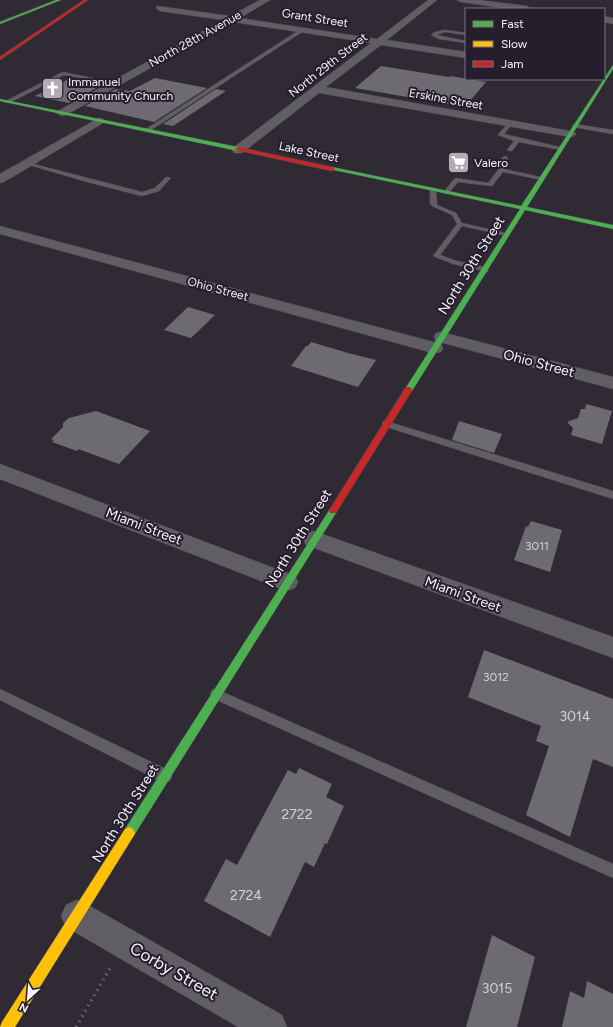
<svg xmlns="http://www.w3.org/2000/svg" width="613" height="1027" font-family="Figtree,sans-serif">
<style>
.building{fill:#6e6a72}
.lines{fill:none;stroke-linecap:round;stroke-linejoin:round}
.lane-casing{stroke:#4d4850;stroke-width:1}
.street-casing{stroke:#4d4850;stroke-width:1}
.fast-casing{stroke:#4d4850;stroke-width:1}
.slow-casing{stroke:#4d4850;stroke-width:1}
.jam-casing{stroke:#4d4850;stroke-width:1}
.path{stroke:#66646a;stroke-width:3.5;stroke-dasharray:1.5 4.5;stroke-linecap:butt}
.lane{fill:#605e64;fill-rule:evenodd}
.street{fill:#605e64;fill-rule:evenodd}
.fast{fill:#4caf50;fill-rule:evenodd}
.slow{fill:#ffc107;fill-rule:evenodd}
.jam{fill:#c62828;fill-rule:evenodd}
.labels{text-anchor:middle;stroke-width:4;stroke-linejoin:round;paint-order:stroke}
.far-street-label{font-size:12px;fill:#f7f2fc;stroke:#251e2c}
.far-poi-label{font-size:12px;fill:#f7f2fc;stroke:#251e2c;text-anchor:start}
.number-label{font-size:12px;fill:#d5d0da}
.street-label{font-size:14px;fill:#f7f2fc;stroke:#251e2c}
.near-number-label{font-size:14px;fill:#d5d0da}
.near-street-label{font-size:17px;fill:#f7f2fc;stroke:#251e2c}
</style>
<rect width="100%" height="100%" fill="#2f2a34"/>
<g class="building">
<polygon points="381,66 449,77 450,76 486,82 465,107 355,88"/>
<polygon points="155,78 207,88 154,122 85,106 116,89 130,91"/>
<polygon points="67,80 100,86 69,103 35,96"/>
<polygon points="216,89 226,91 173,126 163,124"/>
<polygon points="188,307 215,315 191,338 164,330"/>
<polygon points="311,342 348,353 376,360 358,387 291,366 306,346 308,346"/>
<polygon points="586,404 612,411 602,444 571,435 573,428 567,422 578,418 581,409 585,409"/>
<polygon points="96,411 150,431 119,464 78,449 77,451 52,442 54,440 51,439 63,427 63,423 69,418"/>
<polygon points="459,421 502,434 494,453 452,440"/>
<polygon points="531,521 562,530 550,572 514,560 526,526 528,527"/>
<polygon points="484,650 613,699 613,767 593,759 570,837 526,815 549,746 536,741 541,726 468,697"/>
<polygon points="299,768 332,784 326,797 344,806 327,844 325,843 314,867 305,862 270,937 204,901 226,859 237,865 288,770 296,774"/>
<polygon points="492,935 535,957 517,1027 466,1027"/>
<polygon points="587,981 613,994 613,1027 562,1027 570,991 584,998"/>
</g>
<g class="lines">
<defs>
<g id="lane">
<polygon points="301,29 305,30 148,132 143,131"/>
<polygon points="445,30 466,33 466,35 445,32 436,35 466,41 466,43 439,39 431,35 435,32"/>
<polygon points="63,72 117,83 115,84 64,75 9,103 4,102"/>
<polygon points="510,121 513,123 504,134 564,148 561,150 519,142 512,151 508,151 507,150 514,141 498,135"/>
<polygon points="575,124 613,130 613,134 573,127 572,126"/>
<polygon points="505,156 508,158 504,169 545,178 542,180 503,172 492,186 458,182 448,194 443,193 454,179 456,178 488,183 498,170 502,158"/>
<polygon points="26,162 142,192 155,188 166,177 171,178 159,191 142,196 87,182 26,164"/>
<polygon points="433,188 436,190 437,205 456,213 462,223 510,234 507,236 462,226 440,255 457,261 488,268 488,272 453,264 433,256 457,224 452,215 432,206 430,203 430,190"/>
<polygon points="386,421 613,491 613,499 383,426 382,424 383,422"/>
<polygon points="0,689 170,771 172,776 170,781 165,782 160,781 0,700"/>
<polygon points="216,689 613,864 613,878 212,698 210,694 212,690"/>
</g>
<g id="street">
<polygon points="260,0 270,0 240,18 377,39 428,0 437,0 387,40 466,52 466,58 381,45 326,87 570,131 574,132 576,134 574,136 570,137 319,93 242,153 234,153 232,150 234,147 371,43 233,22 66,115 62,116 56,113 58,111 223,20 160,11 156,8 157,6 230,16"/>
<polygon points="457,0 479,0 527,6 531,9 509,9 461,2"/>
<polygon points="604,16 613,18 613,24 604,22"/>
<polygon points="99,118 103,119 105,121 103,123 4,182 0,183 0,174"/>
<polygon points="0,226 441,344 443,348 441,352 435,353 429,352 0,234"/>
<polygon points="442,332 613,377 613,389 436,341 434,337 436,333"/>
<polygon points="0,464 295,576 298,582 295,588 287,591 279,588 0,479"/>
<polygon points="314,531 613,637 613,658 306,545 303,539 306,533"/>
<polygon points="77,900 88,905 282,1015 287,1027 238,1027 66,927 61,916 66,905"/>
</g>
<g id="fast">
<polygon points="56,0 61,0 0,24 0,22"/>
<polygon points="613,65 613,69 527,207 613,225 613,229 525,210 412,391 406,391 405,389 520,209 329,169 332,167 521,206"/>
<polygon points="0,99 238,147 241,149 238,151 0,101"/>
<polygon points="333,508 336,509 337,511 336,513 133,837 129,839 125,837 123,833 125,829 330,509"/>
</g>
<polygon id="slow" points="129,827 133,829 135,833 133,837 15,1027 0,1027 2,1022 125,829"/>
<g id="jam">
<polygon points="84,0 88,0 0,60 0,57"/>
<polygon points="238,147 332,167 335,169 332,171 236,150 235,149"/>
<polygon points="406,387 409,387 413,389 336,513 330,513 329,511 330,509"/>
</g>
</defs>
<use href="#lane" class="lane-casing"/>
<use href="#street" class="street-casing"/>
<use href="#fast" class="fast-casing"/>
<use href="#slow" class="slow-casing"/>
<use href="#jam" class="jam-casing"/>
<polyline class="path" points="76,1027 110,968"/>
<use href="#lane" class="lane"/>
<use href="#street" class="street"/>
<use href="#fast" class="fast"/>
<use href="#slow" class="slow"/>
<use href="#jam" class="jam"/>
</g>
<defs>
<symbol id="church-square" viewBox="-11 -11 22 22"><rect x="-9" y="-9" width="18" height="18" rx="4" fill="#b1acb6" stroke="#251e2c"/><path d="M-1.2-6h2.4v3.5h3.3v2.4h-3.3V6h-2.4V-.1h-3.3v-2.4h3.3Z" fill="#fff"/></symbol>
<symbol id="supermarket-square" viewBox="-11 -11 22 22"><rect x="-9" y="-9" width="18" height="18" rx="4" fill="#b1acb6" stroke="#251e2c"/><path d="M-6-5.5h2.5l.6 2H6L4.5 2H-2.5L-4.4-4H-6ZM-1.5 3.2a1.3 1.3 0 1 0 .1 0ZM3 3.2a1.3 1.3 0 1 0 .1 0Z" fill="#fff"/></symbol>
</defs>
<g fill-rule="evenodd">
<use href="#church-square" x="40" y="76" width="25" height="25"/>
<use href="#supermarket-square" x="446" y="150" width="25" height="25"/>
</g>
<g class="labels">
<g class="far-street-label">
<text transform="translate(315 18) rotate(9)" y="4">Grant Street</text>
<text transform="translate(195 39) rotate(-29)" y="4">North 28th Avenue</text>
<text transform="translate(328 65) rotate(-38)" y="4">North 29th Street</text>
<text transform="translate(446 99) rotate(10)" y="4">Erskine Street</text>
<text transform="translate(309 152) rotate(12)" y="4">Lake Street</text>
<text transform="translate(218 289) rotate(15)" y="4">Ohio Street</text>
</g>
<g class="far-poi-label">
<text x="68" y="86">Immanuel<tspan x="68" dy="14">Community Church</tspan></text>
<text x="474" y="167">Valero</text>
</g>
<g class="number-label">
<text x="537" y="550">3011</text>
<text x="496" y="681">3012</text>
</g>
<g class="street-label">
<text transform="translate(471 265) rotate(-58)" y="5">North 30th Street</text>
<text transform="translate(539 363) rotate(15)" y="5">Ohio Street</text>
<text transform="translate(144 526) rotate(21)" y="5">Miami Street</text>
<text transform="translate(298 538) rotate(-58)" y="5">North 30th Street</text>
<text transform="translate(463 594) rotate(20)" y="5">Miami Street</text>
<text transform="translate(125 813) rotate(-58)" y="5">North 30th Street</text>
</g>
<g class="near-number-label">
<text x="575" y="721">3014</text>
<text x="297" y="819">2722</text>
<text x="246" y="900">2724</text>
<text x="497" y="993">3015</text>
</g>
<g class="near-street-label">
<text transform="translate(174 971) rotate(30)" y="6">Corby Street</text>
</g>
</g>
<rect x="465" y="8" width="140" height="72" fill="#251e2c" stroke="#79737f"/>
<rect x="473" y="21" width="20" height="6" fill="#4caf50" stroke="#79737f"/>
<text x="501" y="28" font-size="12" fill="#f7f2fc">Fast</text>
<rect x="473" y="41" width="20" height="6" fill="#ffc107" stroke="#79737f"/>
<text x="501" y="48" font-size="12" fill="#f7f2fc">Slow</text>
<rect x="473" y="61" width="20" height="6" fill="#c62828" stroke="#79737f"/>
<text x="501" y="68" font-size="12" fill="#f7f2fc">Jam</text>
<g transform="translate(28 999) rotate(206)" stroke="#251e2c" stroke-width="3" paint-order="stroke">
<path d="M0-3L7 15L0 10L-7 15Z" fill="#f7f2fc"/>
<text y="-6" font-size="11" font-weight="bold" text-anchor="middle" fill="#f7f2fc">N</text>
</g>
</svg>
